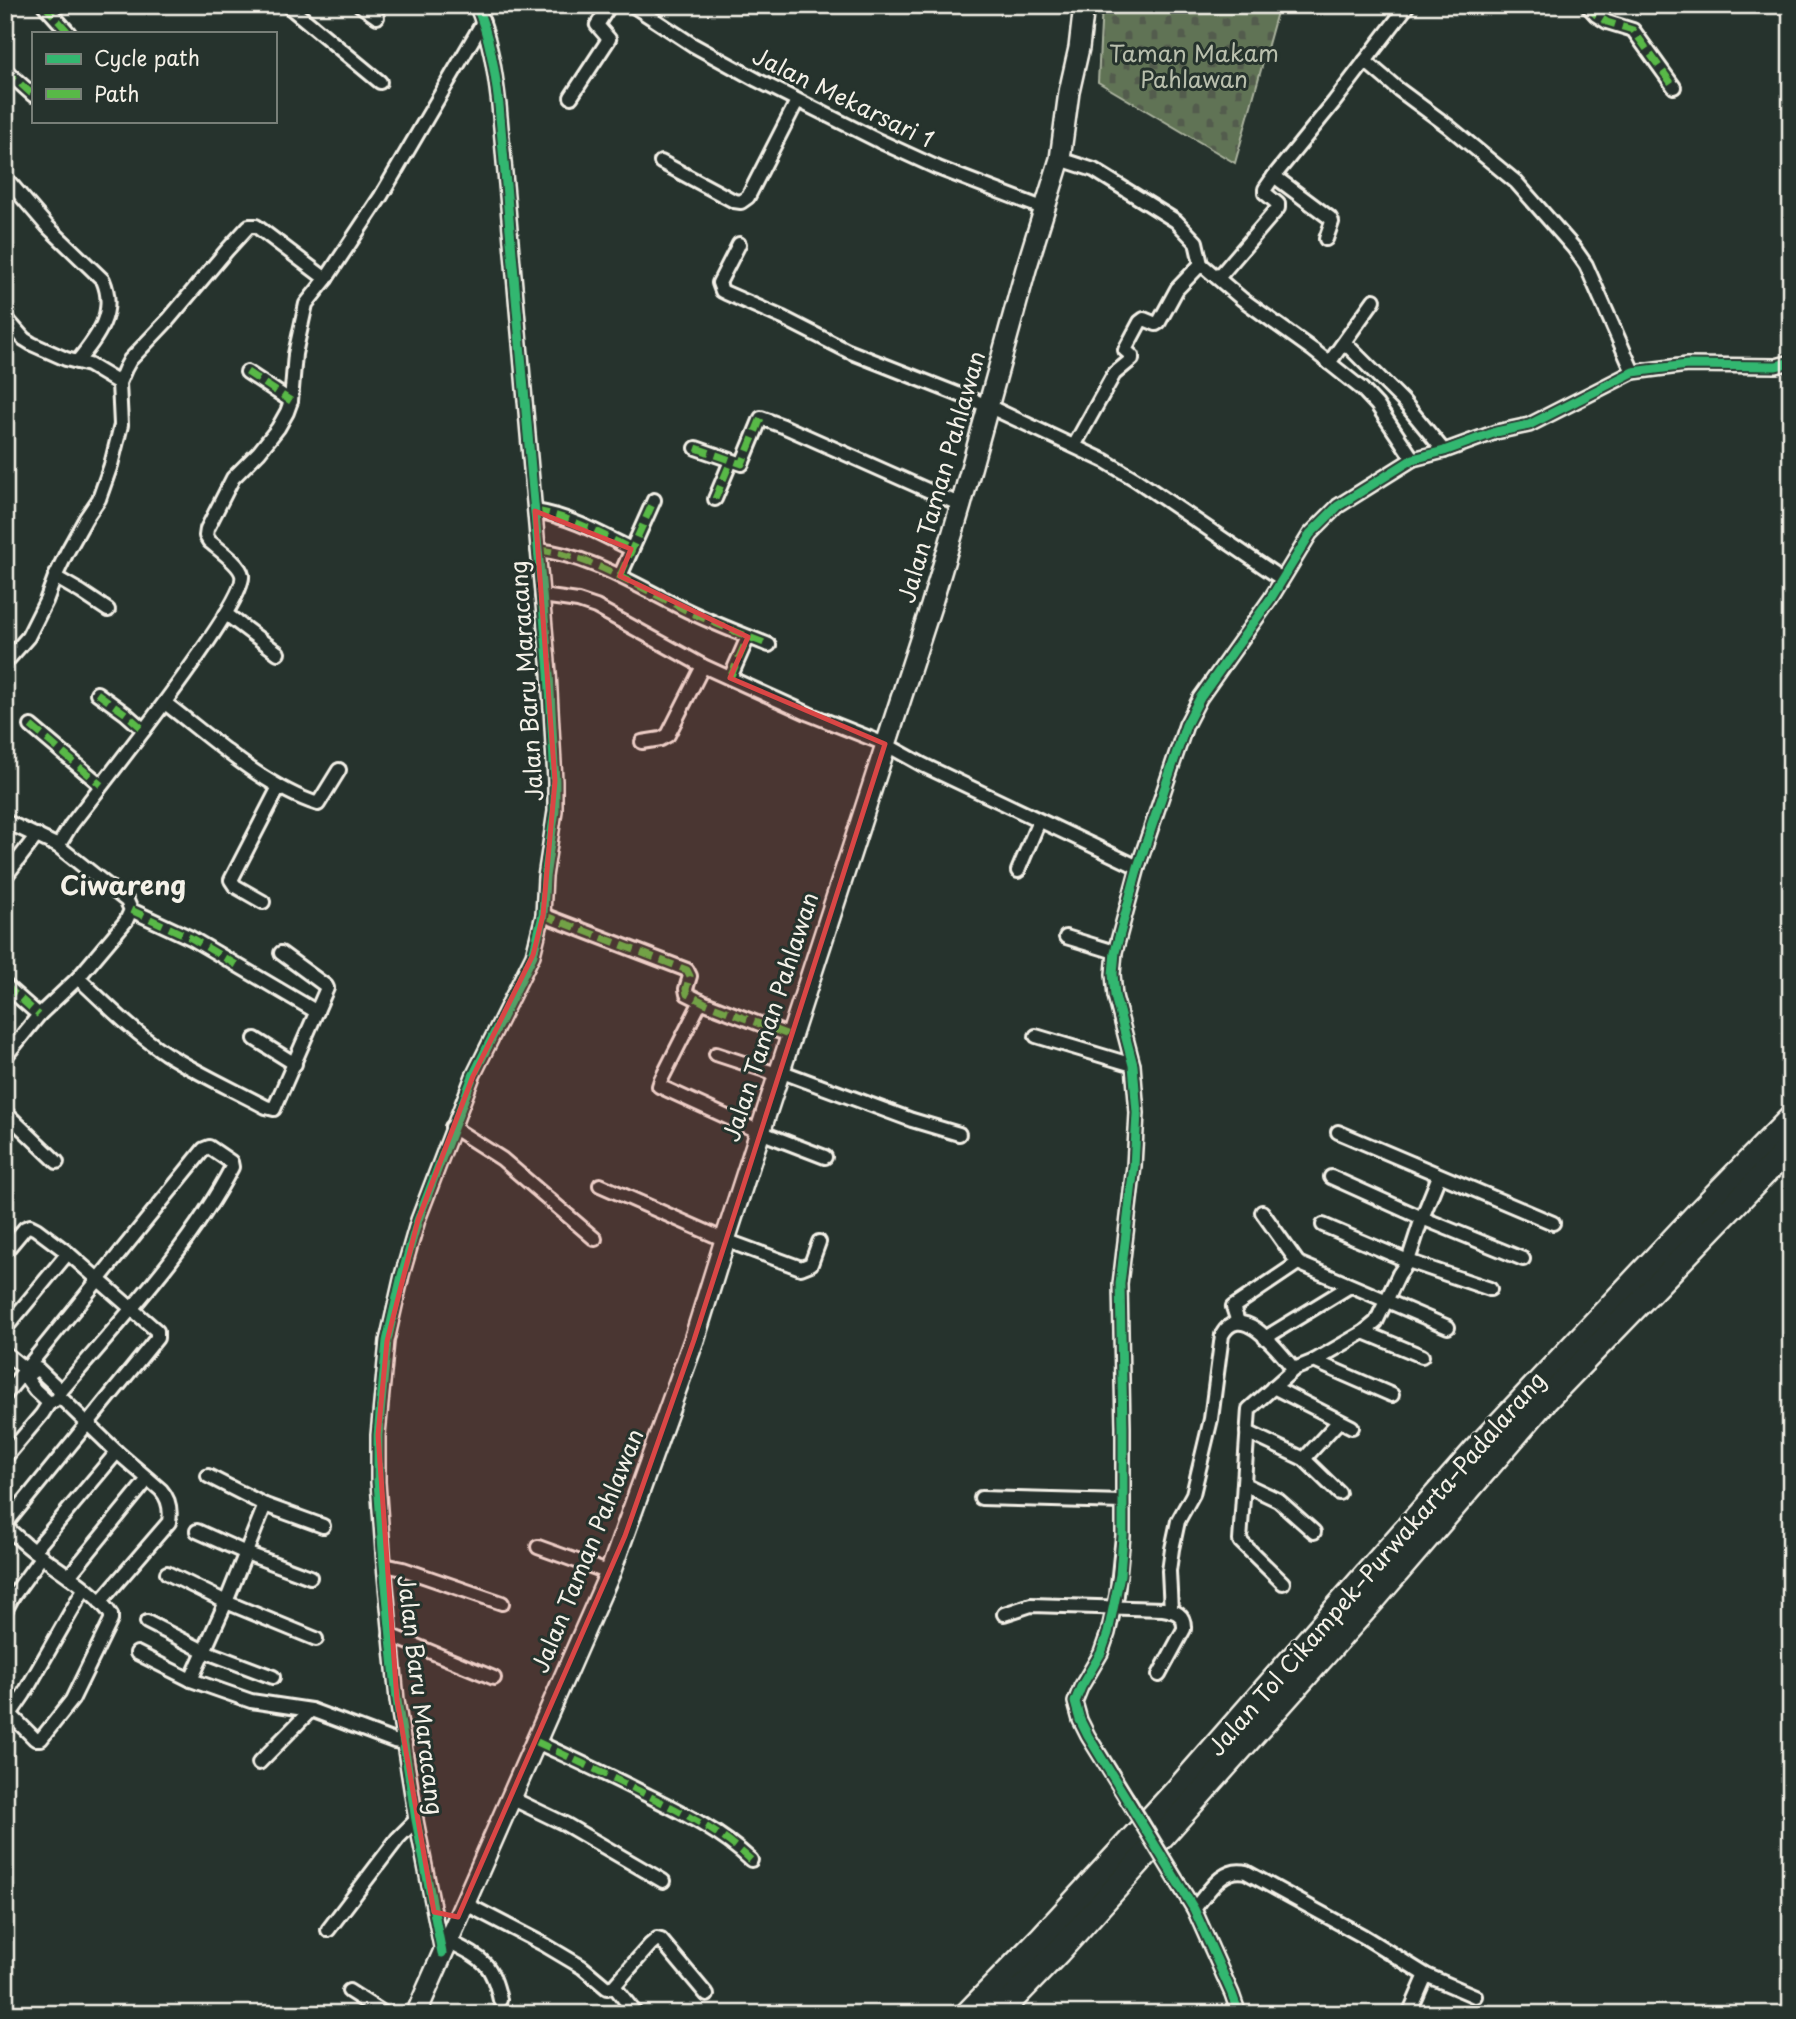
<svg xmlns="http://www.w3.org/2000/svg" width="1796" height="2019" font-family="'Playpen Sans',sans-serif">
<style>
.cemetery{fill:url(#cemetery-stones);stroke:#aab29e;stroke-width:2}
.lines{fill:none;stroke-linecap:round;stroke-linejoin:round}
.minor-casing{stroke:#f4f1e8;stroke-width:18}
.primary-casing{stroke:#f4f1e8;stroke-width:24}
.motorway-casing{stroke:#f4f1e8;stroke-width:28}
.minor{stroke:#26332d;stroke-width:12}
.primary{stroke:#26332d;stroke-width:19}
.motorway{stroke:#26332d;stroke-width:23}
.minor-bridge-casing{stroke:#f4f1e8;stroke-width:18;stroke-linecap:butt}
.minor-bridge{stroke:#26332d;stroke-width:12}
.quiet{stroke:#58b947;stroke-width:7;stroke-dasharray:14 7;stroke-linecap:butt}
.cycleway-casing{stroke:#26332d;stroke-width:13}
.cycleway{stroke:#33b770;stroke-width:9}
.marked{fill:#da4645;fill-opacity:0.2;stroke:#da4645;stroke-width:5;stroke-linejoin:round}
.labels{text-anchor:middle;stroke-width:6;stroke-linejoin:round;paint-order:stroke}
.park-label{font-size:23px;fill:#b9bfad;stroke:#26332d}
.street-label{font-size:23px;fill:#f4f1e8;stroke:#26332d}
.quarter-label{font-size:26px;font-weight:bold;fill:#f4f1e8;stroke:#26332d}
</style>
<defs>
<pattern id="cemetery-stones" width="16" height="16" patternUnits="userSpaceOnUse" patternTransform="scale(1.75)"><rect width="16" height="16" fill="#607355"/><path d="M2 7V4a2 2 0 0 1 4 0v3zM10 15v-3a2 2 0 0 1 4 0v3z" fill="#535b4d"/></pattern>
</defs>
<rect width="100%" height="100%" fill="#26332d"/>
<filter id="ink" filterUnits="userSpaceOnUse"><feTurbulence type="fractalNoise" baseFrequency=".0143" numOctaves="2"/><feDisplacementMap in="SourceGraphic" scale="14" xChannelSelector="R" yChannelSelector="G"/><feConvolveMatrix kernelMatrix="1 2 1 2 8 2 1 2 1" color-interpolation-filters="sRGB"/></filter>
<g filter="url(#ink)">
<polygon class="cemetery" points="1102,5 1279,5 1235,163 1098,82"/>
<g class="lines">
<defs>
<g id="minor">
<polyline points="44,5 69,33"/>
<polyline points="287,5 380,82"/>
<polyline points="360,5 377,17"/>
<polyline points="632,5 693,45 757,80 879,141 938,168 1045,209"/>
<polyline points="1587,5 1596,15 1607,22 1633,30 1674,87"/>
<polyline points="1365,61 1398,89 1448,126 1516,182 1574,248 1586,265 1633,372"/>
<polyline points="5,70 33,95"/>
<polyline points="571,97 609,39 597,25 610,5"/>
<polyline points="1060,159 1094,170 1176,221 1196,242 1201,264 1242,299 1313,350 1362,389 1377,405 1413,459"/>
<polyline points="661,162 734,201 741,202 748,197 797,101"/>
<polyline points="1274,176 1330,218 1332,222 1326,239"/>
<path d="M5,177L47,226L103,280C117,313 97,337 77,362"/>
<polyline points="739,244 719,283 722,291 726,293 783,318 848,351 988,406 1105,461 1135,479 1282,579"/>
<polyline points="1218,278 1278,208 1278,204 1265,193 1265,189 1274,176 1334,102 1408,5"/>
<polyline points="5,317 24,339 32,344 66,359 89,365 119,383"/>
<polyline points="1345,343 1403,401 1444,451"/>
<polyline points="1329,363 1374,300"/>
<polyline points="247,372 291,401"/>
<polyline points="1074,446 1114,374 1132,359 1132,356 1125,350 1140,322 1144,319 1156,324 1159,322 1177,289 1201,264"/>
<polyline points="696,448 742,464 761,418 783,426 961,505"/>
<polyline points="715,499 731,461"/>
<path d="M535,511C569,516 601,534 631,549"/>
<path d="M538,550C587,555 630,582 674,604C704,620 737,632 769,645"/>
<polyline points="620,576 654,500"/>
<polyline points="55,577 81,592 108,610"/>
<polyline points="542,596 578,601 596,607 703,666 809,714 885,744 923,765 1138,867"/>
<polyline points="226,614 278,653"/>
<polyline points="5,663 28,637 46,601 55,577 67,552 86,518 99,499 111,465 121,425 119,383 125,369 130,360 168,320 227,250 249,226 256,226 326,279"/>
<polyline points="730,678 748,637"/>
<polyline points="97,693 126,714 144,730"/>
<path d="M165,703C210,737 264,787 318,804L339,770"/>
<polyline points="31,726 101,785"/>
<polyline points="642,742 661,739 668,735 703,666"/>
<polyline points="5,821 58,846"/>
<polyline points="1018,871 1039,821"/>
<polyline points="5,877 37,835"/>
<polyline points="263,902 235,886 231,880 279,787"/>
<polyline points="131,910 191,938 317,1012"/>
<polyline points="543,915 687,970 690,976 686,989 687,994 705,1003 791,1036"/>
<polyline points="1066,937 1115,952"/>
<path d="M78,978C106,1004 133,1032 165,1053C197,1073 232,1089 266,1107L274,1109L327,988L326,986L281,953"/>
<polyline points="5,985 39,1015"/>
<polyline points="701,1001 661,1080 659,1086 760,1132 825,1157"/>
<polyline points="1036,1036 1133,1065"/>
<polyline points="255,1039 295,1064"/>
<polyline points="716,1054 780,1075"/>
<path d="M5,1057L39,1015L78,978L126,921L131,910L127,901L58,846L71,825C96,792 248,602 242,575C240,564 218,549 209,541L206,536L207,529L233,478L259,452L278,428L287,412L291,401L295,354L306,304L326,279L381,196L483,22"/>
<polyline points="780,1071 912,1120 959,1134"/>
<polyline points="5,1112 57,1162"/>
<polyline points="452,1127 502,1159 595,1239"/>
<polyline points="1338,1132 1553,1223"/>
<polyline points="1331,1177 1422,1218 1523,1259"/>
<polyline points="600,1185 725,1240 801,1268 811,1264 819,1242"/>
<polyline points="1262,1212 1298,1263 1448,1327"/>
<polyline points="1323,1225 1408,1261 1490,1289"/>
<polyline points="5,1252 25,1228 30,1226 36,1229 68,1253 157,1331 157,1338 5,1525"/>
<polyline points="1238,1322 1233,1307 1298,1263"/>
<polyline points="5,1329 68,1253"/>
<polyline points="1364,1332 1422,1356"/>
<polyline points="1265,1338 1350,1286"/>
<polyline points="5,1353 30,1373"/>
<polyline points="1314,1361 1392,1395"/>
<path d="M30,1373L38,1369L61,1391L59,1396L117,1452L161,1490C169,1499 171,1510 169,1522L100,1602"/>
<polyline points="30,1373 27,1379 35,1390 49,1403 54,1401"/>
<polyline points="1273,1387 1352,1427"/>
<path d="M5,1395L204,1149L209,1147L231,1162L232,1167C189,1249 120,1321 61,1391"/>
<polyline points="1247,1432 1304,1459 1339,1493"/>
<polyline points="5,1458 42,1414 49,1403"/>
<polyline points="1304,1459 1339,1421"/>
<polyline points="208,1476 265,1505 323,1526"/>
<polyline points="1244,1484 1278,1500 1314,1532"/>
<polyline points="981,1498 1123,1502"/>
<path d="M5,1526C15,1535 24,1544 35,1552C55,1567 99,1594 111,1615V1620L72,1700L41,1739H35L10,1714"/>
<polyline points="197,1531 246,1553 310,1577"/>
<polyline points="538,1547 610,1573"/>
<polyline points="34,1551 117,1452"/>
<polyline points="384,1565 403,1569 502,1603"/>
<polyline points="167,1573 226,1602 316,1639"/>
<polyline points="69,1576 148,1479"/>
<polyline points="1283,1583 1240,1541 1249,1409 1294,1369"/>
<polyline points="5,1611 13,1596 42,1556"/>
<path d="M1171,1611L1169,1571L1172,1549L1178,1521L1193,1494L1211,1419L1222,1335C1242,1299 1279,1352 1294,1369L1314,1361L1364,1332L1376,1322L1399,1274L1408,1261L1422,1218L1439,1176"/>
<path d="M1004,1614L1031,1605L1163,1609C1175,1611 1185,1614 1184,1629L1159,1675"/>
<polyline points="147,1622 204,1651 273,1677"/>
<polyline points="390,1635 494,1678"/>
<polyline points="137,1653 191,1680 251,1701 311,1710 394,1741 405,1743"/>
<polyline points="191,1680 226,1602 265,1505"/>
<polyline points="5,1714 11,1713 24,1694 84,1589"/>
<path d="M537,1742C573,1759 610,1776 645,1794C683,1813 720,1831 751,1860"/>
<polyline points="259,1763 311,1710"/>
<polyline points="1126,1797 1088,1736 1080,1720 1075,1702 1081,1687 1101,1653 1108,1633 1117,1595 1123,1536 1123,1427 1120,1284 1134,1166 1137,1113 1133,1065 1115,996 1113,974 1115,952 1138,867 1186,725 1200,698 1271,598 1310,534 1338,506 1413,459 1444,451 1496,432 1529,425 1633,372 1687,365 1776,366 1791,362"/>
<polyline points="511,1798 565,1824 663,1881"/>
<polyline points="1183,1891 1194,1909 1232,1994 1239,2014"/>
<polyline points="464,1903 545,1945 582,1967 607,1988 614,1986 650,1945 657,1939 661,1940 707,1995"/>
<path d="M1194,1909C1207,1894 1222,1866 1246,1872L1363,1936L1426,1975L1475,1996"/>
<polyline points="328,1930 398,1838 416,1820"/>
<path d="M448,1941C481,1958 492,1961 500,2000"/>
<path d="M442,1952L416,1820L397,1700L384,1565L378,1482V1435L387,1341L402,1275L418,1220L473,1076L533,955L543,915L545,877L555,811V781L549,673L499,105C495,71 490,37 476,5"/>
<polyline points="614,1986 636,2014"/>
<polyline points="349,1991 385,2014"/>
<polyline points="1409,2014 1426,1975"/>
</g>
<polyline id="primary" points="416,2014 610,1573 694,1340 725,1240 931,606 961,505 1026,269 1060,159 1069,92 1079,48 1084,5"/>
<g id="motorway">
<polyline points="967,2014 1042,1937 1178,1789 1479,1446 1700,1211 1791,1118"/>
<polyline points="998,2014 1058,1952 1193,1802 1375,1598 1542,1404 1791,1146"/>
</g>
</defs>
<use href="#minor" class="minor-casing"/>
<use href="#primary" class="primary-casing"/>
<use href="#motorway" class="motorway-casing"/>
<use href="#minor" class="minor"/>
<use href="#primary" class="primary"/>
<use href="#motorway" class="motorway"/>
<defs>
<polyline id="minor-bridge" points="1126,1797 1183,1891"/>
</defs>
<use href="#minor-bridge" class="minor-bridge-casing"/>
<use href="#minor-bridge" class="minor-bridge"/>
<g class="quiet">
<polyline points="44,5 69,33"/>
<polyline points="1587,5 1596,15 1607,22 1633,30 1674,87"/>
<polyline points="5,70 33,95"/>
<polyline points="247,372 291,401"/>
<polyline points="696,448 742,464 761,418"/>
<polyline points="715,499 731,461"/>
<path d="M535,511C569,516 601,534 631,549"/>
<path d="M538,550C587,555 630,582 674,604C704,620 737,632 769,645"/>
<polyline points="620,576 654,500"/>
<polyline points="730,678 748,637"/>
<polyline points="97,693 126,714 144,730"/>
<polyline points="31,726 101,785"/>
<polyline points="131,910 191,938 240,967"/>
<polyline points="543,915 687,970 690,976 686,989 687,994 705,1003 791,1036"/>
<polyline points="5,985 39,1015"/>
<path d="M537,1742C573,1759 610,1776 645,1794C683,1813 720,1831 751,1860"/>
</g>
<defs>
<g id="cycleway">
<path d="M442,1953L416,1820L397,1700L384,1565L378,1482V1435L387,1341L402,1275L418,1220L473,1076L533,955L543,915L545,877L555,811V781L549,673L499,105C495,71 490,37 476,5"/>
<polyline points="1239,2014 1232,1994 1194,1909 1088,1736 1080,1720 1075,1702 1081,1687 1101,1653 1108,1633 1120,1575 1123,1536 1123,1427 1120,1284 1134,1166 1137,1113 1133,1065 1115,996 1113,974 1115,952 1138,867 1186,725 1200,698 1271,598 1310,534 1338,506 1413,459 1444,451 1496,432 1529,425 1633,372 1687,365 1776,366 1791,362"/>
</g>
</defs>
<use href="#cycleway" class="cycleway-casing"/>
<use href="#cycleway" class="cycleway"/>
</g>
</g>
<path class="marked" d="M535,511L631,549L620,576L748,637L730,678L885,744L694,1340L625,1536L458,1917L434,1912L397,1700L378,1435L387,1341L418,1220L473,1076L533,955L543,915L555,781Z"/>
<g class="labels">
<g class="park-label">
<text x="1194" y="62">Taman Makam<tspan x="1194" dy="26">Pahlawan</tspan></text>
</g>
<g class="street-label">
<text transform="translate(843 98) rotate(26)" y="8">Jalan Mekarsari 1</text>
<text transform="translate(942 477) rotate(-74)" y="8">Jalan Taman Pahlawan</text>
<text transform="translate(527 681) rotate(-94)" y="8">Jalan Baru Maracang</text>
<text transform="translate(771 1017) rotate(-72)" y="8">Jalan Taman Pahlawan</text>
<text transform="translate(588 1551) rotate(-68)" y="8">Jalan Taman Pahlawan</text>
<text transform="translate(1377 1564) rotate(-49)" y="8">Jalan Tol Cikampek–Purwakarta–Padalarang</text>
<text transform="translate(420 1695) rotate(83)" y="8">Jalan Baru Maracang</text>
</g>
<g class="quarter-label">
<text x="123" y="895">Ciwareng</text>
</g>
</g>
<rect width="1796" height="2019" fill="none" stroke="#26332d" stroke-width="28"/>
<rect x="14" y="14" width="1768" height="1991" fill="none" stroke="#f4f1e8" stroke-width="2.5" filter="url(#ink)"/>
<rect x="32" y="32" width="245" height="91" fill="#26332d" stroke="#787f78" stroke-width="2"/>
<rect x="46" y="54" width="35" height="10" fill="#33b770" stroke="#787f78" stroke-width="2"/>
<text x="94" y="66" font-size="21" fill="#f4f1e8">Cycle path</text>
<rect x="46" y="89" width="35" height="10" fill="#58b947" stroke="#787f78" stroke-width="2"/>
<text x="94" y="102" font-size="21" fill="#f4f1e8">Path</text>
</svg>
